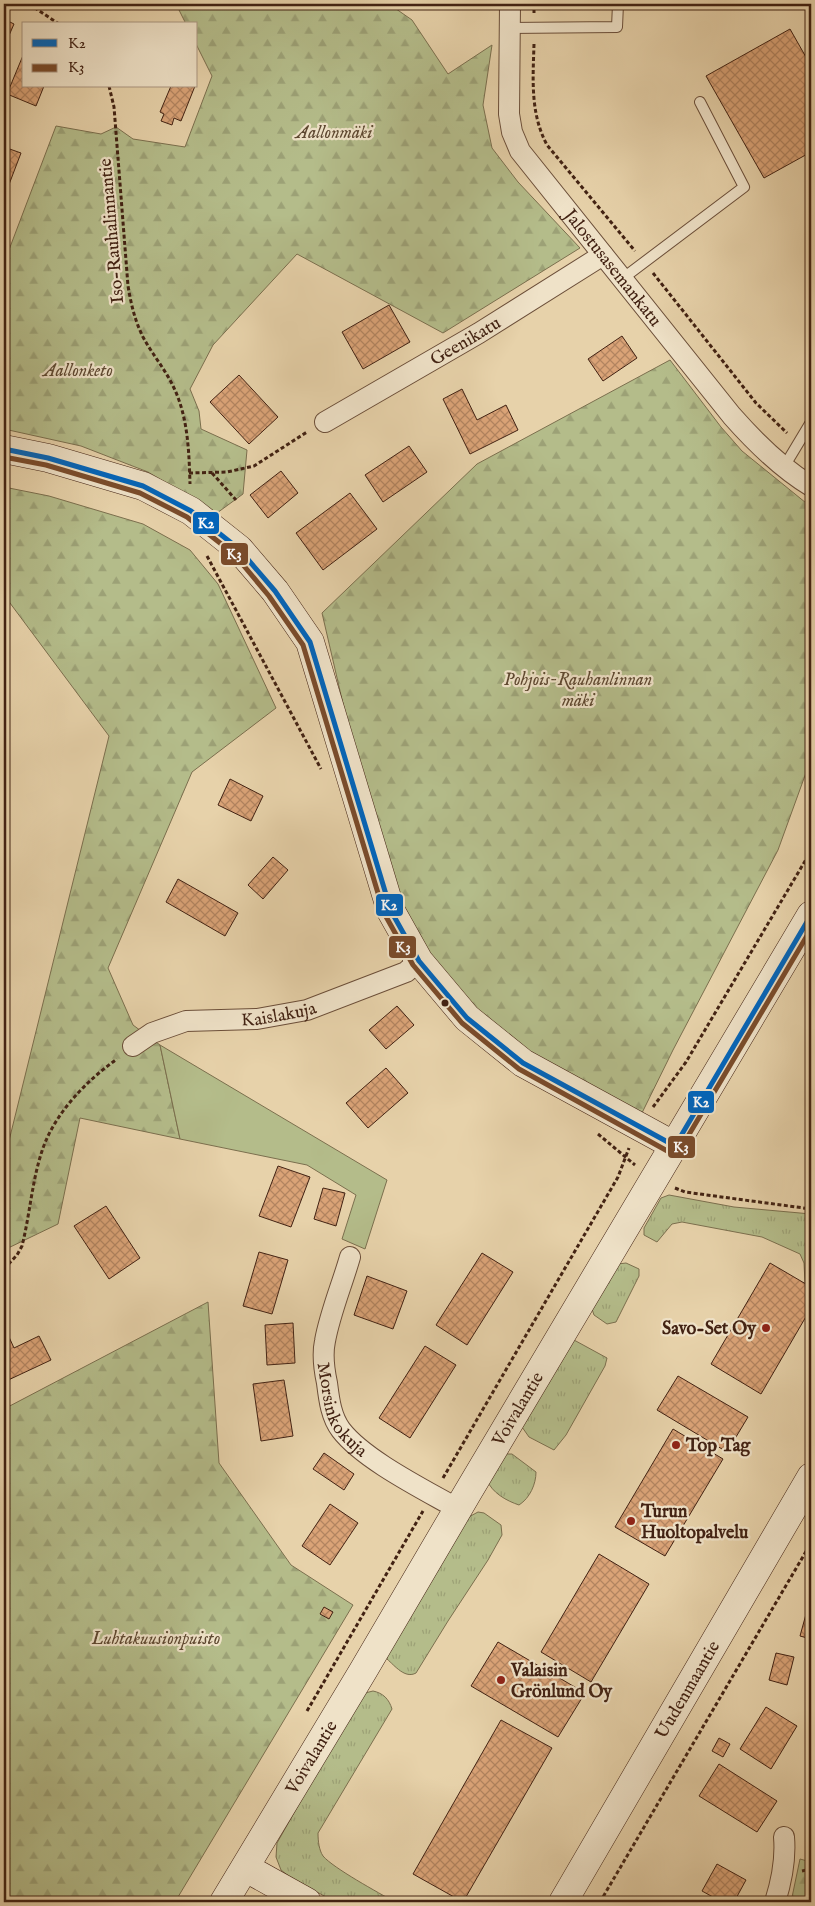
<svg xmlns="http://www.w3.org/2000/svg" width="815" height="1906" font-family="'IM FELL English',serif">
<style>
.grass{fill:url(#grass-tufts);stroke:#7b6f4e}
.forest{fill:url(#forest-firs);stroke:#7b6f4e}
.green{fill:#b4bc8a;stroke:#7b6f4e}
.building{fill:url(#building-cross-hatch);stroke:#422213}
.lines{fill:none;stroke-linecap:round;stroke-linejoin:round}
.lane-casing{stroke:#6b4e39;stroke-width:12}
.street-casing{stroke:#6b4e39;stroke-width:22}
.secondary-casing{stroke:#422213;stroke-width:29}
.path{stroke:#422213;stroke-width:3;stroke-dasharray:4 2.5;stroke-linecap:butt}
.lane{stroke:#efe2c8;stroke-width:10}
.street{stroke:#efe2c8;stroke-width:20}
.secondary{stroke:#efe2c8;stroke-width:28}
.bus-1-casing{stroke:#efe2c8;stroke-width:9}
.bus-2-casing{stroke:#efe2c8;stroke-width:9}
.bus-1{stroke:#0065bd;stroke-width:5}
.bus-2{stroke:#7a4b2a;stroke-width:5}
.bus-dot{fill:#422213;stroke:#efe2c8;stroke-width:2}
.poi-dot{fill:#8f2418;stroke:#efe2c8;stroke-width:2}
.labels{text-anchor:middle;stroke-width:4.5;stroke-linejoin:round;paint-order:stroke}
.park-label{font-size:18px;font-style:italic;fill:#5e4831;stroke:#efe2c8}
.street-label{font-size:18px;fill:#422213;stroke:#efe2c8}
.poi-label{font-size:18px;font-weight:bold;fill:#422213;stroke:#efe2c8;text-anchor:start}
.line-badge{stroke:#efe2c8;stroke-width:2}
.badge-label{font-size:14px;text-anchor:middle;font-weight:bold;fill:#fff}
</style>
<defs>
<pattern id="grass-tufts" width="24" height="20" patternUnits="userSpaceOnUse" patternTransform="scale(1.25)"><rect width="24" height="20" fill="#b4bc8a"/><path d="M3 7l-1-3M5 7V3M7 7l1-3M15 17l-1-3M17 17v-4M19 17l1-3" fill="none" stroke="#9ca176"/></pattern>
<pattern id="forest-firs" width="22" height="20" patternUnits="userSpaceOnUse" patternTransform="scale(1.25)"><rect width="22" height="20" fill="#b4bc8a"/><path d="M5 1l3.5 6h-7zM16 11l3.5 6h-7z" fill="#9ca176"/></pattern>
<pattern id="building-cross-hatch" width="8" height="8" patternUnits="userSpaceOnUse" patternTransform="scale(1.25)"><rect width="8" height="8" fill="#daa377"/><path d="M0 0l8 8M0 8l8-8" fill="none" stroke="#b28460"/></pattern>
</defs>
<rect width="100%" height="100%" fill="#e7d2aa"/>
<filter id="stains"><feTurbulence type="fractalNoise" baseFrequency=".004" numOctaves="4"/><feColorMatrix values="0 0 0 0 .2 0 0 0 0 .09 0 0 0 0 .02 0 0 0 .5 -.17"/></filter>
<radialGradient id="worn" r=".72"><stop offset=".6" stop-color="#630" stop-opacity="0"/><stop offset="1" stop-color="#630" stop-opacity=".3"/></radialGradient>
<g class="grass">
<polygon points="669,1195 734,1207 811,1214 811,1287 805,1283 804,1263 800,1254 762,1237 682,1222 672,1224 657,1242 644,1235 644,1228 661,1198"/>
<polygon points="626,1263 639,1269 639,1276 616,1322 607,1324 594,1315 592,1309 618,1264"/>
<polygon points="574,1340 607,1358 605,1366 566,1435 554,1450 529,1437 522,1427"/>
<path d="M506,1454H512L536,1472C536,1484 530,1498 519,1505C507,1501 492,1493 487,1480Z"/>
<path d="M478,1512L484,1513L501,1525L502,1535L488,1560L448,1621L416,1673C405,1679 395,1666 387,1659V1650L465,1519Z"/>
<path d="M373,1691C383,1693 389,1699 392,1709L318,1833C318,1841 319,1850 323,1856C333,1868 379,1893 395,1902H335L290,1877L281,1870L276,1857L277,1843L361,1694Z"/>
</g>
<g class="forest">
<polygon points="176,4 389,4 412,20 448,74 492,45 483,105 492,148 518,182 580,248 443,333 297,254 213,345 190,389 199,411 201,429 247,450 243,494 217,513 148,472 81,446 4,429 4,263 56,126 101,134 116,127 133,139 185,147 212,76 196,44 196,24 186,24"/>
<polygon points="670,360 721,427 742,451 811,507 811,759 778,850 673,1050 638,1121 523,1063 391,911 322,613 477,464"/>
<polygon points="4,487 49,496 143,524 190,550 218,584 276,708 192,772 108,968 133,1025 160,1045 180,1139 80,1118 58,1224 4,1250 4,1161 109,736 4,595"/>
<polygon points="208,1302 219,1463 291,1565 353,1605 175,1902 4,1902 4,1409"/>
<polygon points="800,1859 811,1862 811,1902 791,1902"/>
</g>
<polygon class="green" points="160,1045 387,1180 365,1249 342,1239 356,1195 307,1165 180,1139"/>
<g class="building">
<polygon points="4,19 14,24 4,47"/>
<polygon points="790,29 811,66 811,152 764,178 706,76"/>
<polygon points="24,53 24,86 44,86 36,106 7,94"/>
<polygon points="171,86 195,86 181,121 174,118 172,125 161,121 164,114 160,112"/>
<polygon points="4,147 21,153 5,195 4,194"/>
<polygon points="389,305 410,342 363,369 342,332"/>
<polygon points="622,336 637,358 603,381 588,359"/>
<polygon points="239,375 278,417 249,444 210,402"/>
<polygon points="462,389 477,420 506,405 518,430 470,454 443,399"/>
<polygon points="409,446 427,472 383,502 365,475"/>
<polygon points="281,471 298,493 268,518 250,495"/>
<polygon points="350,493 377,529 323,570 296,533"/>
<polygon points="230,779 263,796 251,821 218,805"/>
<polygon points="273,857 288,870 263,899 248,885"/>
<polygon points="178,879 238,913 225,936 166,902"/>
<polygon points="397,1006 414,1025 386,1049 369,1030"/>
<polygon points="386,1068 408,1093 368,1128 346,1103"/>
<polygon points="278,1166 310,1177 291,1227 259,1216"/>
<polygon points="323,1188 345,1193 336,1226 314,1219"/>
<polygon points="106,1206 140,1258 109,1279 74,1226"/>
<polygon points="259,1252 288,1260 272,1314 243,1306"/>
<polygon points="482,1253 513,1272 467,1345 436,1325"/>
<polygon points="770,1263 811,1287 811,1308 761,1394 711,1364"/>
<polygon points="367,1276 407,1291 393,1329 354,1315"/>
<polygon points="293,1323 295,1363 267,1365 265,1325"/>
<polygon points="4,1326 14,1348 39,1336 51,1360 4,1382"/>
<polygon points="425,1346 456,1365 410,1438 379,1418"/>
<polygon points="678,1376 748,1417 727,1452 657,1410"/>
<polygon points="284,1380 293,1436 261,1441 253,1384"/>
<polygon points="673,1429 723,1459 665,1556 615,1527"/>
<polygon points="324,1453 354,1474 344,1490 313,1469"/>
<polygon points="330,1504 358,1523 330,1565 302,1546"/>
<polygon points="599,1554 649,1584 591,1682 541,1652"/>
<polygon points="811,1596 811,1639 800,1636"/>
<polygon points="324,1607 333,1612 329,1619 320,1614"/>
<polygon points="498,1642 585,1693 558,1737 471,1686"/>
<polygon points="776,1653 794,1657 787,1685 769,1680"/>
<polygon points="766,1707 797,1726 771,1769 740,1749"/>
<polygon points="501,1720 552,1748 463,1902 413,1874"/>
<polygon points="719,1738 730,1744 723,1757 712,1751"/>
<polygon points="719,1764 777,1801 757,1832 699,1796"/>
<polygon points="717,1864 746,1880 734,1902 722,1902 702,1891"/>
</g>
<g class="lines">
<defs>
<g id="lane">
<polyline points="509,28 617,27 618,4"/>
<polyline points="622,279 744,187 700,102"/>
<polyline points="784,467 811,422"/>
</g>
<g id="street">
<path id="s1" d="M510,4L509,114L512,132L520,151L732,416C755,442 781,468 811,486"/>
<path id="s2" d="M325,422L479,333L603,255"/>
<path id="s3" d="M133,1046L152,1033L186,1021L257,1019L307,1010L406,972L419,961"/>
<path id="s4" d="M350,1257C342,1285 330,1313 325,1341C322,1355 324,1369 327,1383C329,1399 331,1417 341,1430C364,1460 425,1490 458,1509"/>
<path d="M775,1902C782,1880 786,1860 784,1837"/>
</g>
<g id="secondary">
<polyline points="4,449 48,458 143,486 191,511 239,549 275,591 310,642 391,911 419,961 467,1018 523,1063 675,1146"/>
<polyline points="246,1868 307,1902"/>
<path id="s5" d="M224,1902L363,1671L468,1492L811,915"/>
<path id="s6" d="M563,1902L811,1477"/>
</g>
</defs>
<use href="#lane" class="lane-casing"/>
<use href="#street" class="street-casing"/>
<use href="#secondary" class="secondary-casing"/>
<g class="path">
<polyline points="29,4 59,24"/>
<polyline points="534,13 534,4"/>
<path d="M534,44C533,79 530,113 547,145L635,251"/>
<path d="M109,86L114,107L128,286C131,304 135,321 143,337C152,354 165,369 173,386C188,416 189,451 190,484"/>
<polyline points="653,273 756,403 787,433"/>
<polyline points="189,473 227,472 254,466 307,432"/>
<polyline points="212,473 236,500"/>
<polyline points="207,556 321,769"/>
<polyline points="653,1107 686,1062 811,851"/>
<polyline points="598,1134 635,1165"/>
<polyline points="675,1188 685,1192 811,1209"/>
<path d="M4,1269L17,1255L22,1246C30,1214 32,1181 42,1151C54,1114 86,1081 117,1059"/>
<polyline points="443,1478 618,1177 629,1148"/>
<polyline points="307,1711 423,1511"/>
<polyline points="802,1871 811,1869"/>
<polyline points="600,1902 811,1543"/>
</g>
<use href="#lane" class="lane"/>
<use href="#street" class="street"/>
<use href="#secondary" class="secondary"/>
<defs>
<polyline id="bus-1" points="4,449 48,458 143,486 191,511 239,549 275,591 310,642 391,911 419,961 467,1018 523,1063 675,1146 811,915"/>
<polyline id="bus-2" points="4,457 46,465 140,493 187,517 234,554 269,596 303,645 384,913 413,965 462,1023 519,1069 671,1153 678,1153 811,929"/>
</defs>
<use href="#bus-1" class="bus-1-casing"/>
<use href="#bus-2" class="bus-2-casing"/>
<use href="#bus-1" class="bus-1"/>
<use href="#bus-2" class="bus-2"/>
</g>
<circle class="bus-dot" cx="445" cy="1003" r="4.5"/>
<g class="poi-dot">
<circle cx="766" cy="1328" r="5"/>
<circle cx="676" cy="1445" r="5"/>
<circle cx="631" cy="1521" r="5"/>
<circle cx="501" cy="1680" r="5"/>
</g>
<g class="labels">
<g class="park-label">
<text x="334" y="138">Aallonmäki</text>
<text x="78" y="376">Aallonketo</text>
<text x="578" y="685">Pohjois-Rauhanlinnan<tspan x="578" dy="21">mäki</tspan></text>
<text x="156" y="1644">Luhtakuusionpuisto</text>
</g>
<g class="street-label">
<text transform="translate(111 231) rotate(-95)" y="6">Iso-Rauhalinnantie</text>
<text dy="6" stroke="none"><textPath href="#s1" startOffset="298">Jalostusasemankatu</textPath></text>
<text dy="6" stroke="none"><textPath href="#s2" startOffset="162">Geenikatu</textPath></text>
<text dy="6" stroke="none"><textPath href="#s3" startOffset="152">Kaislakuja</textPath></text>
<text dy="6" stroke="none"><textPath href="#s4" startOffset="161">Morsinkokuja</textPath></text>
<text dy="6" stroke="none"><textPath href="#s5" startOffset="574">Voivalantie</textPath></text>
<text dy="6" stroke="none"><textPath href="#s6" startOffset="246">Uudenmaantie</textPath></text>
<text dy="6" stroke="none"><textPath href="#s5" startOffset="169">Voivalantie</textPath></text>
</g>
<g class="poi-label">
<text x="756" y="1334" text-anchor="end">Savo-Set Oy</text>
<text x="686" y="1451">Top Tag</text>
<text x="641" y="1517">Turun<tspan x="641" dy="21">Huoltopalvelu</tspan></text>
<text x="511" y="1676">Valaisin<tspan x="511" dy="21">Grönlund Oy</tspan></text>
</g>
</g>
<g class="line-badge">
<rect x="192" y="511" width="28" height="24" rx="5" fill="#0065bd"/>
<rect x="220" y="542" width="29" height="24" rx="5" fill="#7a4b2a"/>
<rect x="375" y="893" width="29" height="24" rx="5" fill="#0065bd"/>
<rect x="388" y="935" width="29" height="24" rx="5" fill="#7a4b2a"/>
<rect x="687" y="1090" width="28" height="24" rx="5" fill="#0065bd"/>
<rect x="667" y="1135" width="29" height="24" rx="5" fill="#7a4b2a"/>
</g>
<g class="badge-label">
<text x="206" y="528">K2</text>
<text x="234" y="559">K3</text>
<text x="389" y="910">K2</text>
<text x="403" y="952">K3</text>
<text x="701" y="1107">K2</text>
<text x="681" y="1152">K3</text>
</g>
<rect width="815" height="1906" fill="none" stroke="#e7d2aa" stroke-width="20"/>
<rect x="5" y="5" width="805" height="1896" fill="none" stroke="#422213" stroke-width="2.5"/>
<rect x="10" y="10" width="795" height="1886" fill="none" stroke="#422213"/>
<rect x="22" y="22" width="175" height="65" fill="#efe2c8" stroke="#aa9580"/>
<rect x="32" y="39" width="25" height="8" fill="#0065bd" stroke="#aa9580"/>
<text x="68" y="48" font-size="15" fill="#422213">K2</text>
<rect x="32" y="64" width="25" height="8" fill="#7a4b2a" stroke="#aa9580"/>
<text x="68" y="72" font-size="15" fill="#422213">K3</text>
<rect width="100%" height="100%" filter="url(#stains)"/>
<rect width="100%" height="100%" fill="url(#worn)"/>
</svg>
